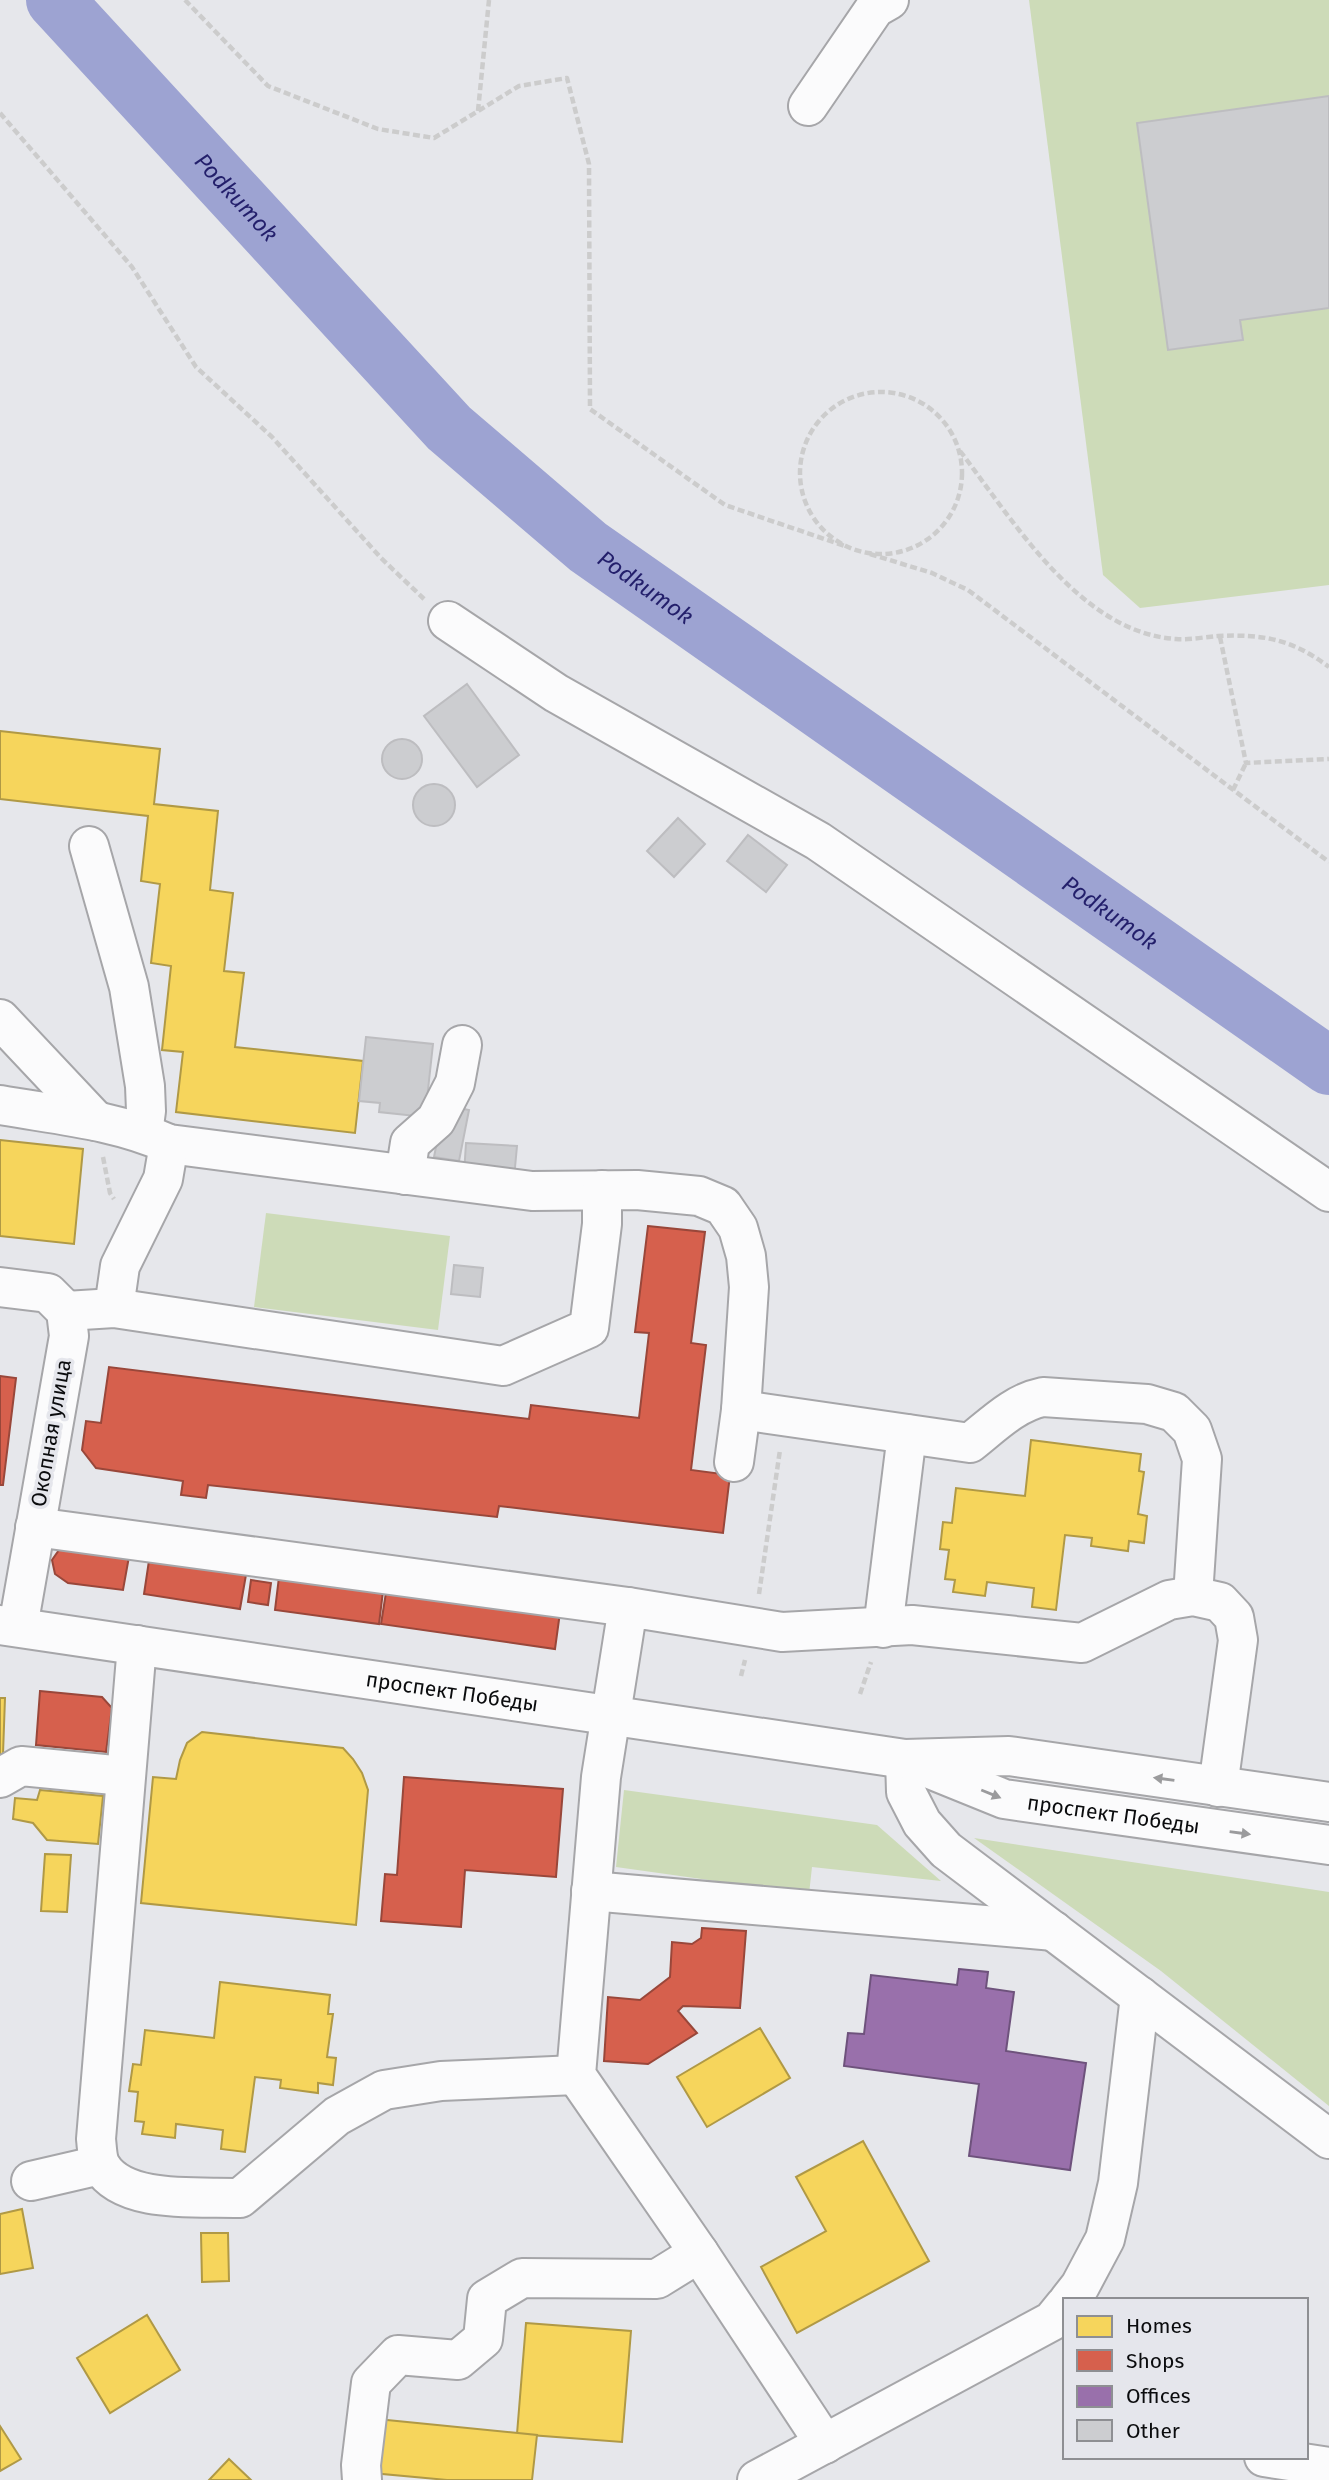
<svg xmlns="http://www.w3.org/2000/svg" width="1329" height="2480" font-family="'Fira Sans',sans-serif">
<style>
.green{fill:#cddbb8}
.homes{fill:#f6d55c;stroke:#b09945;stroke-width:2}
.shops{fill:#d6604d;stroke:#99473a;stroke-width:2}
.offices{fill:#9970ab;stroke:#6e527c;stroke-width:2}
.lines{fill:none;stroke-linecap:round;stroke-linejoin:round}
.river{stroke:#9da3d2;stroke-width:58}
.building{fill:#cccdd0;stroke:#bdbdc0;stroke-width:2}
.minor-casing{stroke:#a6a6a9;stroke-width:42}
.major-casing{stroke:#a6a6a9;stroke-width:42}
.path{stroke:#ccc;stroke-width:4.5;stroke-dasharray:7 3.5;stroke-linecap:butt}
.minor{stroke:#fbfbfc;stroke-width:38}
.major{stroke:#fbfbfc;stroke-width:38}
.oneway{fill:#9b9b9d}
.labels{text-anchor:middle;stroke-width:7;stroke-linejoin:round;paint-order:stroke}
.street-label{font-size:21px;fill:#0b0c0e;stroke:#e5e6ec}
.water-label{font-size:23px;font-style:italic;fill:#231f6b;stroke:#e5e6ec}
</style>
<rect width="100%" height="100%" fill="#e6e7eb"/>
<g class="green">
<polygon points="1029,0 1329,0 1329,585 1140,608 1103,575"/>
<polygon points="266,1213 450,1236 438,1330 254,1307"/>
<polygon points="624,1790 877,1825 941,1881 812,1867 809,1894 616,1867"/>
<polygon points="974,1838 1329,1892 1329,2106 1161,1971"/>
</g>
<g class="homes">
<polygon points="0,731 160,749 154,804 218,811 210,890 233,893 224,971 244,973 235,1047 363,1061 355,1133 176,1112 183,1052 162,1050 171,966 151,963 160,884 141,881 148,816 0,799"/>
<polygon points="0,1140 83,1149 74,1244 0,1236"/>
<polygon points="1031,1440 1141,1454 1139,1471 1144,1472 1138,1514 1147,1516 1144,1543 1129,1541 1128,1551 1091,1546 1092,1538 1065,1535 1056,1610 1032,1607 1034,1588 987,1582 985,1596 953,1592 955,1580 945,1579 949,1550 940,1549 943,1522 952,1523 956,1488 1025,1496"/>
<polygon points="0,1698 5,1698 3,1754 0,1754"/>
<polygon points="202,1732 343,1748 353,1759 362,1773 368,1790 356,1925 141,1903 153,1777 176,1779 180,1760 187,1743"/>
<polygon points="40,1790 103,1796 98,1844 47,1840 33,1823 13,1819 15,1798 37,1800"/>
<polygon points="45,1854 71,1855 67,1912 41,1911"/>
<polygon points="220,1982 330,1995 328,2014 333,2014 327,2057 336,2058 333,2085 318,2083 318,2093 280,2088 281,2080 255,2077 245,2152 221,2149 223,2130 176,2124 175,2138 142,2134 144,2122 135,2121 138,2092 129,2091 133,2064 141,2065 145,2030 214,2038"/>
<polygon points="760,2028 790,2078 707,2127 677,2077"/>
<polygon points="863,2141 929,2261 797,2333 761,2267 826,2231 796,2177"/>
<polygon points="22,2209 33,2268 0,2274 0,2214"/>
<polygon points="201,2233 228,2233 229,2281 202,2282"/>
<polygon points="147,2315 180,2370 110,2413 77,2358"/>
<polygon points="526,2323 631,2331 622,2442 517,2434"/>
<polygon points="377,2419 537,2435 532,2480 447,2480 372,2473"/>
<polygon points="0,2426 21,2459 0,2471"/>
<polygon points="229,2459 251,2480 209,2480"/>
</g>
<g class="shops">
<polygon points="648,1226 705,1232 691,1343 706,1345 691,1470 730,1475 723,1533 499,1506 497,1517 208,1485 206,1498 181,1495 183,1481 96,1468 82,1450 86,1421 101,1423 109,1367 529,1419 531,1405 639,1418 649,1333 635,1332"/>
<polygon points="0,1376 16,1378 3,1485 0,1485"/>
<polygon points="72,1543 130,1551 123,1590 68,1583 55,1574 52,1560 59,1550"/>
<polygon points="150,1554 247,1569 240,1609 144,1594"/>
<polygon points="280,1569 384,1583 379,1624 275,1610"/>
<polygon points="251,1580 271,1583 268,1605 248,1602"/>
<polygon points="388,1580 561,1605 555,1649 381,1624"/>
<polygon points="40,1691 102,1697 112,1708 106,1752 36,1745"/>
<polygon points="404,1777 563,1789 556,1877 465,1870 461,1927 381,1921 385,1874 397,1875"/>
<polygon points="702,1928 746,1931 740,2008 683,2006 678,2011 697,2033 648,2064 604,2061 608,1997 640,2000 670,1977 672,1942 692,1944 701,1938"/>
</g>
<polygon class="offices" points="959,1969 988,1972 986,1988 1014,1992 1006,2051 1086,2063 1070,2170 969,2156 979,2084 844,2066 848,2033 864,2034 871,1975 957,1985"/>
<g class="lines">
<path class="river" id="s1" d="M55,0L449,428L588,547L1329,1066"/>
</g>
<g class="building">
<polygon points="1329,96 1329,308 1240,320 1243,340 1168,350 1137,123"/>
<polygon points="467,684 519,755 477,787 424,716"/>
<circle cx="402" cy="759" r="20"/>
<circle cx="434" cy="805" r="21"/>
<polygon points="678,818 705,844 674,877 647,851"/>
<polygon points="748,835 787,865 766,892 727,861"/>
<polygon points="366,1037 433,1044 425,1117 379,1112 380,1103 359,1101"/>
<polygon points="454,1107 469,1110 459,1161 434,1157 440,1127"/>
<polygon points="466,1143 517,1146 514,1178 464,1174"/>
<polygon points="454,1265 483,1268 480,1297 451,1294"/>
</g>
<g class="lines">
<defs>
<g id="minor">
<polyline points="808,106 875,8 889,0"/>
<polyline points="448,621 556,693 818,841 1329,1192"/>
<polyline points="89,846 129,987 145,1086 146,1111 143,1133"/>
<polyline points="0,1019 96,1121"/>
<path d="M0,1105C57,1115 116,1120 169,1144L532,1191L637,1190L699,1196L723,1206L738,1228L746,1256L749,1287L741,1410L734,1462"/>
<polyline points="405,1175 410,1143 436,1120 455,1083 462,1045"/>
<polyline points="0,1287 48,1293 66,1311 69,1336 18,1627"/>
<polyline points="114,1308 120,1266 163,1179 169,1144"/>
<polyline points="66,1311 114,1308 503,1366 589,1328 602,1224 602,1190"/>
<path d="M741,1410L970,1443C993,1425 1014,1403 1043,1397L1147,1404L1174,1412L1192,1430L1202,1459L1193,1596"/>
<polyline points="35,1527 628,1607"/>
<polyline points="883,1628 907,1434"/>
<path d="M137,1645L96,2139C97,2147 97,2159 101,2166C124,2205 200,2196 240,2198L337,2116L384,2090L441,2081L576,2075"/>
<polyline points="905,1759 906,1792 922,1823 946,1850 1329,2139"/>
<polyline points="0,1778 21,1766 124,1776"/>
<polyline points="591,1891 1054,1931"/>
<polyline points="31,2181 100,2165"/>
<polyline points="1069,2300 1080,2286 1105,2239 1118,2183 1140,1996"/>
<polyline points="825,2444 699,2253 576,2075 601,1777 628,1607 782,1632 912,1625 1082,1643 1169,1600 1193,1596 1220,1602 1234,1617 1238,1640 1218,1787"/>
<polyline points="1264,2457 1329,2467"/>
<polyline points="362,2480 361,2465 371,2383 398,2355 458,2360 483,2339 487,2299 522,2278 657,2279 699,2253"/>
<polyline points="757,2480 1052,2321 1065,2305"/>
</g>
<g id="major">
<path id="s2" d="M0,1625L905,1759L1009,1756L1329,1802"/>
<path id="s3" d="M920,1765L1004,1799L1329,1845"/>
</g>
</defs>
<use href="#minor" class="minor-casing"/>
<use href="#major" class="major-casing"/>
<g class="path">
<polyline points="185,0 268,86 378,129 434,138 519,86 567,78 589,164 590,409 725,505 845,546"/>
<polyline points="478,111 489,0"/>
<polyline points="0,113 132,267 196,367 272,437 381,558 424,599"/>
<circle cx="881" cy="473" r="81"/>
<path d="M960,451C1013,520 1080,633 1176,639C1189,640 1205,637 1218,636C1263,634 1292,639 1329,667"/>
<polyline points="870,554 932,573 968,590 1329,862"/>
<polyline points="1220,637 1246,763 1329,759"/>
<polyline points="1233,790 1246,763"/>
<polyline points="103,1157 110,1193 114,1199"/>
<polyline points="759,1594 780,1450"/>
<polyline points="741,1676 745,1660"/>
<polyline points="860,1694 871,1662"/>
</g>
<use href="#minor" class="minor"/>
<use href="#major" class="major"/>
</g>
<defs><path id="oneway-solid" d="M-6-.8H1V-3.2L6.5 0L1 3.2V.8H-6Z" transform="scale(1.75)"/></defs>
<g class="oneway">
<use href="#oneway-solid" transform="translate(1164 1779) rotate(-172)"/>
<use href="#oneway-solid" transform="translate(991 1794) rotate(22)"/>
<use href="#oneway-solid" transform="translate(1240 1833) rotate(8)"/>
</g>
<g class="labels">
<g class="street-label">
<text transform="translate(51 1433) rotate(-80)" y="7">Окопная улица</text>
<text dy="7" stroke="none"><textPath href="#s2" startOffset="457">проспект Победы</textPath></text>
<text dy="7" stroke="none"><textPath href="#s3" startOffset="201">проспект Победы</textPath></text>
</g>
<g class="water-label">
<text dy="8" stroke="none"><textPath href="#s1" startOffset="268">Podkumok</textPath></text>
<text dy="8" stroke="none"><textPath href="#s1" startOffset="835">Podkumok</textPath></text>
<text dy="8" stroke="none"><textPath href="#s1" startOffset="1402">Podkumok</textPath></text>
</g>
</g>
<rect x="1063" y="2298" width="245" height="161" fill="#e5e6ec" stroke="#8e8f93" stroke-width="2"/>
<rect x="1077" y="2316" width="35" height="21" fill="#f6d55c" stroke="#8e8f93" stroke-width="2"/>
<text x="1126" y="2333" font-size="21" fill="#0b0c0e">Homes</text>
<rect x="1077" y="2350" width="35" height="21" fill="#d6604d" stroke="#8e8f93" stroke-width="2"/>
<text x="1126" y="2368" font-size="21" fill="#0b0c0e">Shops</text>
<rect x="1077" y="2386" width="35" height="21" fill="#9970ab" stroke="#8e8f93" stroke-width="2"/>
<text x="1126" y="2403" font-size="21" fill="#0b0c0e">Offices</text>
<rect x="1077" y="2420" width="35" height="21" fill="#cccdd0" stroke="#8e8f93" stroke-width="2"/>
<text x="1126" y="2438" font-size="21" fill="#0b0c0e">Other</text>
</svg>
